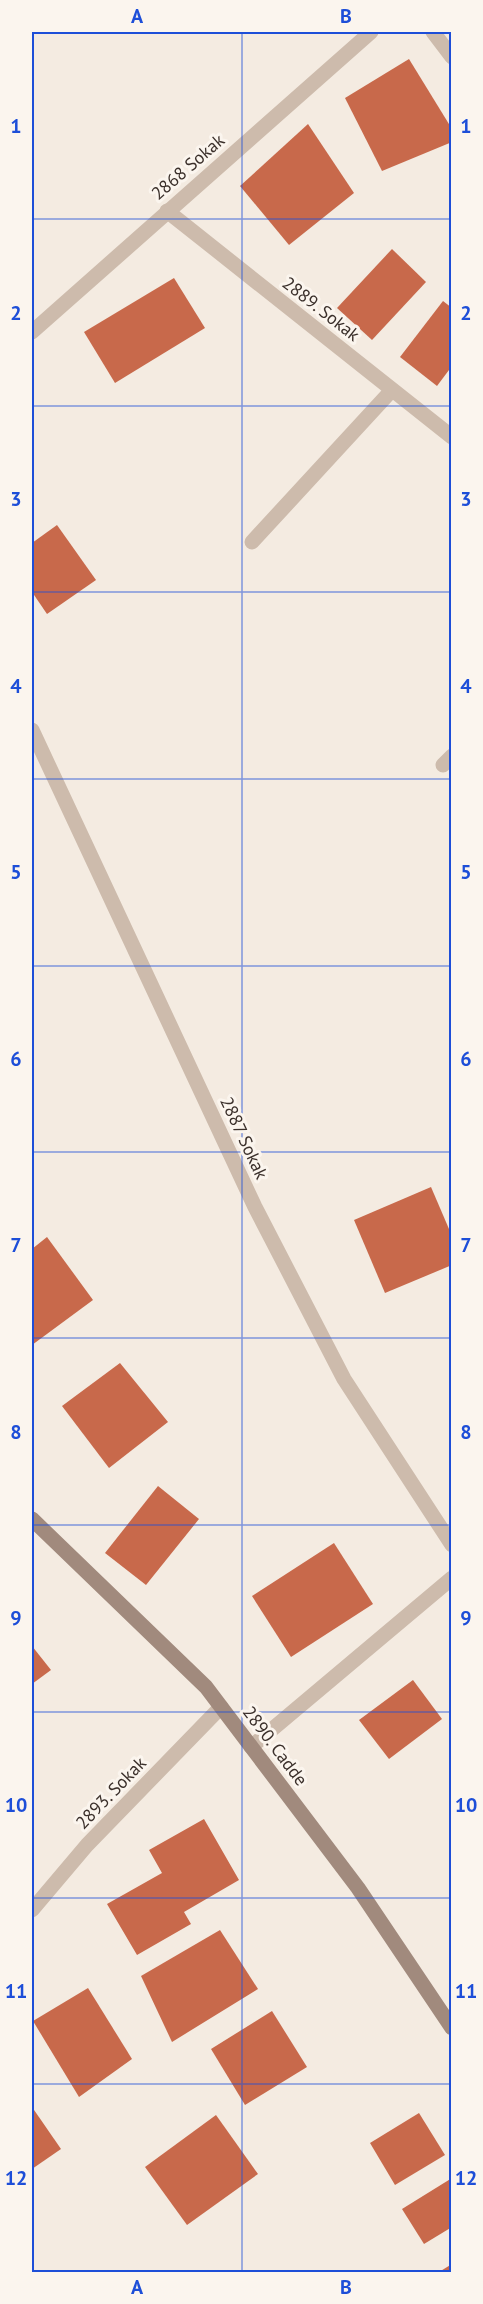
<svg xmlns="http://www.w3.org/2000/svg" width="483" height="2304" font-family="'PT Sans',sans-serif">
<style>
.building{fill:#c8694b}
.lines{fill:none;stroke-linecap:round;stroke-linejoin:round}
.lane{stroke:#cdbbac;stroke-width:15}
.street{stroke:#cdbbac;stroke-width:15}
.secondary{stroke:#a18a7d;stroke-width:15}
.grid{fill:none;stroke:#1d4ed8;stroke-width:1.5;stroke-opacity:0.55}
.labels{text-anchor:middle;stroke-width:6;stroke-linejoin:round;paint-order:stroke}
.street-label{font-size:18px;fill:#3b302b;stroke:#fbf5ee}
.neatline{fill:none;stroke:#1d4ed8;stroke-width:2}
.grid-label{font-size:20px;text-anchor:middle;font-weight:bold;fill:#1d4ed8}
</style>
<rect width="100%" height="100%" fill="#f4ebe1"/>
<g class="building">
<polygon points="409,59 452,129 452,142 382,171 345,98"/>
<polygon points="308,124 354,193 289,245 240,186"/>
<polygon points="392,249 426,282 372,340 337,308"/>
<polygon points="174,278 205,328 115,383 84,332"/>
<polygon points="443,301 452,308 452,366 437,386 400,357"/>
<polygon points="57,525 96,580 47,614 32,592 32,543"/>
<polygon points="431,1187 452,1236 452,1265 385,1293 354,1220"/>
<polygon points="47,1237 93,1300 32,1345 32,1249"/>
<polygon points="120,1363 168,1422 109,1468 62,1406"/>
<polygon points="158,1486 199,1519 146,1585 105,1553"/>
<polygon points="334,1543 373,1604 291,1657 252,1596"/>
<polygon points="32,1646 51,1670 32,1684"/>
<polygon points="413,1680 442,1719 389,1759 359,1720"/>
<polygon points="204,1819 239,1880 184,1912 191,1924 137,1955 107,1904 162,1873 149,1850"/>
<polygon points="220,1930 258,1989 172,2042 141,1976"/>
<polygon points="88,1988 132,2059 79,2097 33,2021"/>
<polygon points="272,2011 307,2067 245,2105 211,2049"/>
<polygon points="32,2107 61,2149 32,2169"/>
<polygon points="419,2113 445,2155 395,2185 370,2143"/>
<polygon points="216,2115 258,2174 187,2225 145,2167"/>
<polygon points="452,2178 452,2227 424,2244 402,2209"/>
<polygon points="452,2264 452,2272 439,2272"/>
</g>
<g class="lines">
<g class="lane">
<polyline points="252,542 392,390"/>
<polyline points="443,765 452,756"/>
</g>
<g class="street">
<polyline points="433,32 452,57"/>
<polyline points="167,211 452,437"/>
<polyline points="32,332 371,32"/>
<polyline points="32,730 255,1207 344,1379 452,1545"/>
<polyline points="251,1747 452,1578"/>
<polyline points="32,1910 87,1845 221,1707"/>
</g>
<polyline class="secondary" points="32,1519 206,1687 358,1888 452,2028"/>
</g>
<path class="grid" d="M242,32V2272M32,219H452M32,406H452M32,592H452M32,779H452M32,966H452M32,1152H452M32,1338H452M32,1525H452M32,1712H452M32,1898H452M32,2084H452"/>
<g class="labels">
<g class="street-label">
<text transform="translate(188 167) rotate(-41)" y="6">2868 Sokak</text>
<text transform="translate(321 309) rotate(38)" y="6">2889. Sokak</text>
<text transform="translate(244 1138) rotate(65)" y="6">2887 Sokak</text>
<text transform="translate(275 1746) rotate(53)" y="6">2890. Cadde</text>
<text transform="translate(111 1793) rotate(-46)" y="6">2893. Sokak</text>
</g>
</g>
<rect width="483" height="2304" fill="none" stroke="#fbf5ee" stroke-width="66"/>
<rect x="33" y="33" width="417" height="2238" class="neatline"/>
<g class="grid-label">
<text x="137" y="23">A</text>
<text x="346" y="23">B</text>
<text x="16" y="133">1</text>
<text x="466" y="133">1</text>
<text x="16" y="320">2</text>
<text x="466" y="320">2</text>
<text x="16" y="506">3</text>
<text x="466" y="506">3</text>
<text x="16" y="693">4</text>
<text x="466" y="693">4</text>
<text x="16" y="879">5</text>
<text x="466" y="879">5</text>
<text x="16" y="1066">6</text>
<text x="466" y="1066">6</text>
<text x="16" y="1252">7</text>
<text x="466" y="1252">7</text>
<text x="16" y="1439">8</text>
<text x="466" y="1439">8</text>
<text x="16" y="1625">9</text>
<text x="466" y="1625">9</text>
<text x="16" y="1812">10</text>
<text x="466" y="1812">10</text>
<text x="16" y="1998">11</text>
<text x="466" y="1998">11</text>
<text x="16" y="2185">12</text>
<text x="466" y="2185">12</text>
<text x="137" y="2294">A</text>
<text x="346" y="2294">B</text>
</g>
</svg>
